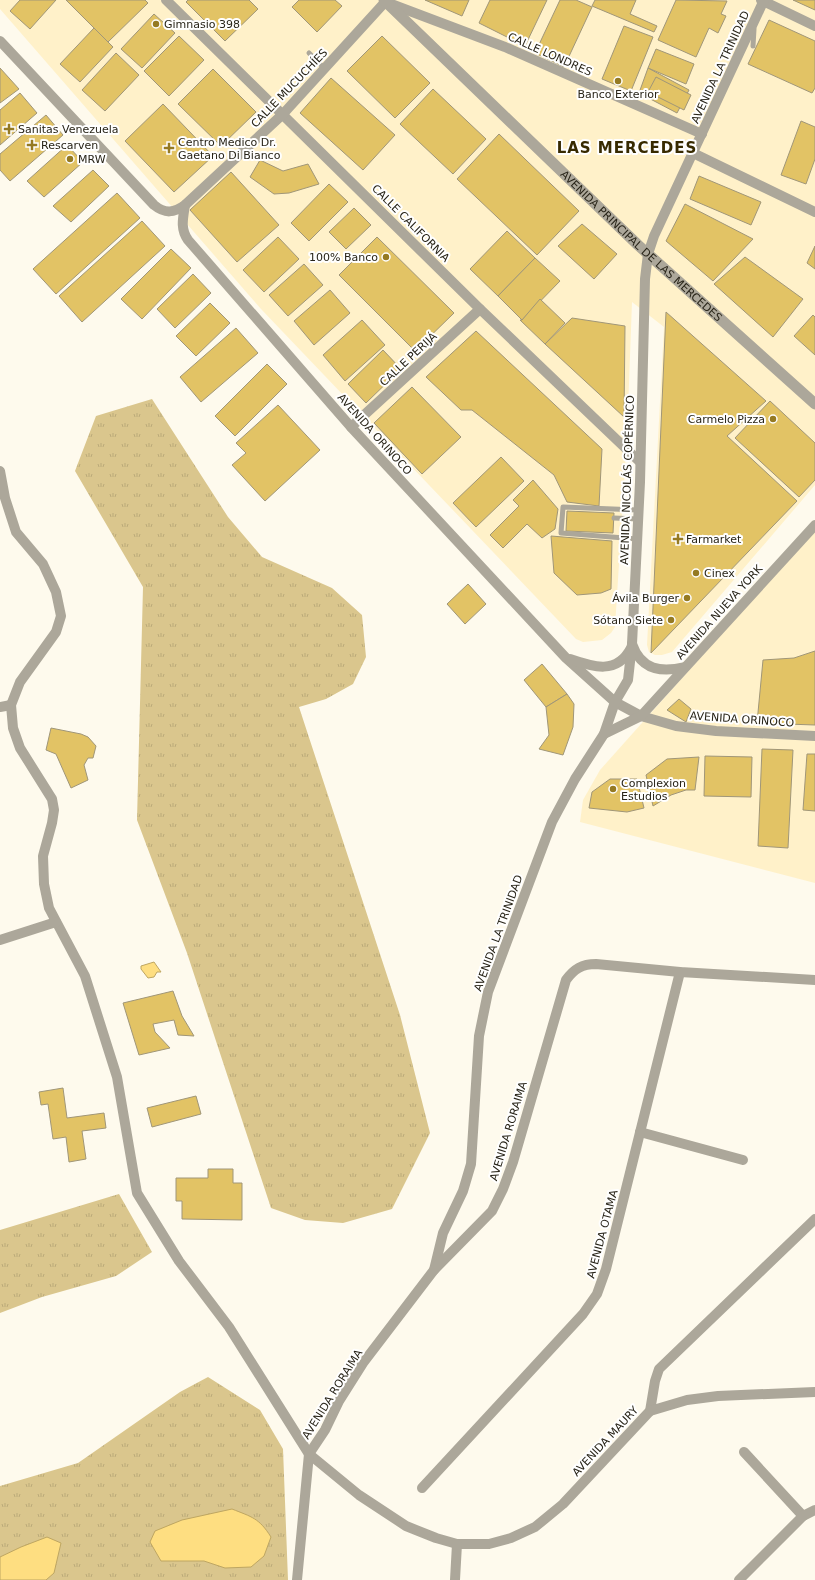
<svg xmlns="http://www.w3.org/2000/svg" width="815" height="1580" font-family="'DejaVu Sans',sans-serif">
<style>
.built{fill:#fff1c9}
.grass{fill:url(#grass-tufts)}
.water{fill:#fede81;stroke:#bea662}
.building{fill:#e2c365;stroke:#a09678}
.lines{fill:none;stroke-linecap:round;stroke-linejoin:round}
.service{stroke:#aca79a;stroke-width:5}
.minor{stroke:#aca79a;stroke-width:10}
.tertiary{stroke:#aca79a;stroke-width:11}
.poi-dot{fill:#957a22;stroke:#fff;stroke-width:1.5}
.labels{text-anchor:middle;stroke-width:4;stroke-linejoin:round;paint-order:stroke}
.poi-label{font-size:11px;fill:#282418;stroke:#fff;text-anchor:start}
.street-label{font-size:11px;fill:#282418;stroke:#fff}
.district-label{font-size:15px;font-weight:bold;letter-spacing:1px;fill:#372a00;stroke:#fff}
</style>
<defs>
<pattern id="grass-tufts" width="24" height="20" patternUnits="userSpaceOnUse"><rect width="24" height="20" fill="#dac68d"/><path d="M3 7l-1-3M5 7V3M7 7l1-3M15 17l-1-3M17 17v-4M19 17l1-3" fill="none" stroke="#bbaa79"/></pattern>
</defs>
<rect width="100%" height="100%" fill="#fefaed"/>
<g class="built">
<polygon points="0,0 815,0 815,485 672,652 662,655 655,655 649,652 647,645 664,327 632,302 627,437 615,627 611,633 602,640 583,642 576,639 261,309 0,9"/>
<polygon points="815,529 815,883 580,822 583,800 600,770"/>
</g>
<g class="grass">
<polygon points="152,399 228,517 262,557 332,588 362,615 366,657 353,684 326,699 299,707 400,1015 430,1133 392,1209 343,1223 305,1220 271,1208 187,953 137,820 143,587 75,471 96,416"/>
<polygon points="119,1194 152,1252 116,1276 42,1297 0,1313 0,1230"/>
<polygon points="208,1377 260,1410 283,1449 288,1580 0,1580 0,1486 78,1463 180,1392"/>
</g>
<g class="water">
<polygon points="154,962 161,972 157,972 154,977 148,978 141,969 141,966"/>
<path d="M232,1509C252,1517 259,1518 271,1537L264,1556L251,1567L225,1568L204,1561H161L150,1542L155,1531L182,1520Z"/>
<polygon points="47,1537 61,1543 54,1573 46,1580 0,1580 0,1557 21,1547"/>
</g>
<g class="building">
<polygon points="20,0 56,0 30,29 10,11"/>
<polygon points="66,0 145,0 148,3 108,42"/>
<polygon points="188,0 249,0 258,9 225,41 186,2"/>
<polygon points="299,0 335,0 342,6 317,32 292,7"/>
<polygon points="425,0 469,0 462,16"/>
<polygon points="490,0 547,0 525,46 479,23"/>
<polygon points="560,0 576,0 592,7 564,67 535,53"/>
<polygon points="595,0 636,0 630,14 657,26 654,32 592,6"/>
<polygon points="676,0 727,1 721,14 726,16 718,33 709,28 696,57 658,40"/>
<polygon points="793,0 815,0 815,10"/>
<polygon points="154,14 175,33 142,68 121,49"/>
<polygon points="769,20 815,41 815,88 812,93 748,64"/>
<polygon points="624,26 653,37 631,91 602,79"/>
<polygon points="94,28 113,47 80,82 60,64"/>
<polygon points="179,36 204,60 169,96 144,71"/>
<polygon points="382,36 430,83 395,118 347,71"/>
<polygon points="656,49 694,64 686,84 648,68"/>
<polygon points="116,53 139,75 105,111 82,90"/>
<polygon points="0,68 19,89 0,103"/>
<polygon points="648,68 689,90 677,113 639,93"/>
<polygon points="213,69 256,112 221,146 178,104"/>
<polygon points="656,77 691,95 684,110 648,92"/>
<polygon points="331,78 395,135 363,170 300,113"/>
<polygon points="433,89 486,139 453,174 400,124"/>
<polygon points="20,93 37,113 0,145 0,110"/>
<polygon points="163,104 213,156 174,192 125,141"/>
<polygon points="46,115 63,135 10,181 0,170 0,154"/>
<polygon points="801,121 815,127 815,159 806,184 781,175"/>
<polygon points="499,134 579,211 537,255 457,179"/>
<polygon points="67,145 83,162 44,197 27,181"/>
<polygon points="260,160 283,171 308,164 319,184 289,193 274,194 250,177"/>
<polygon points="93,170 109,186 71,222 53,206"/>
<polygon points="231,172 279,225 237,262 190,210"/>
<polygon points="699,176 761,202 751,225 690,199"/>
<polygon points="329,184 348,202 309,241 291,223"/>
<polygon points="117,193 140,218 56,294 33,269"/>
<polygon points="685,204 753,239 713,281 666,241"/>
<polygon points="354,208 371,225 346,249 329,232"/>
<polygon points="142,221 165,246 82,322 59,296"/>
<polygon points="582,224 617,254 594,279 558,246"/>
<polygon points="507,231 535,258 498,296 470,269"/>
<polygon points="278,237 299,259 264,292 243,270"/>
<polygon points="377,237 454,313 415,351 339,275"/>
<polygon points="815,246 815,269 807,263"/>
<polygon points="171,249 191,268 142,319 121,299"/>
<polygon points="745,257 803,299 773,337 714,284"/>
<polygon points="535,258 560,281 522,320 498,296"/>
<polygon points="304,264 323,285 288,316 269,295"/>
<polygon points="193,274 211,293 175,328 157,309"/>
<polygon points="330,290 350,313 314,345 294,321"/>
<polygon points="540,299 565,323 545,344 520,320 522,320"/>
<polygon points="210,303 230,323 196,356 176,336"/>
<polygon points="666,312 766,401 727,436 797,501 651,653"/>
<polygon points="813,315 815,317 815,355 794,336"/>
<polygon points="572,318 625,326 624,417 545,344"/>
<polygon points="362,320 385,345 345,381 323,355"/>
<polygon points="236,328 258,353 201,402 180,377"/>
<polygon points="476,331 602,449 599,506 567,502 554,475 472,410 461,410 426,377"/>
<polygon points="383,350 401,369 366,403 348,384"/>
<polygon points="267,364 287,384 235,436 215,416"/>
<polygon points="412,387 461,437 422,474 374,423"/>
<polygon points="770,401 815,443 815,480 799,497 735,438"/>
<polygon points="278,405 320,450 265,501 232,465 246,453 236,443"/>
<polygon points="501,457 524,481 476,527 453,503"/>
<polygon points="533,480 558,509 555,529 542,538 527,524 503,548 490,535 519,506 513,500"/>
<polygon points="567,511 614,513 613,533 566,531"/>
<polygon points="551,536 612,541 611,589 601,593 577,595 554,573"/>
<polygon points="468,584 486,604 465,624 447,604"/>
<polygon points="815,651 815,725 757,723 763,660 794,658"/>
<polygon points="542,664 567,694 546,707 524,680"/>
<polygon points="567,694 574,704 573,727 563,755 539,749 549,735 546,707"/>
<polygon points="679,699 691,709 686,722 667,710"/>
<polygon points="51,728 81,734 88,737 96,746 93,758 88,758 84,765 88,780 71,788 56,754 46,750"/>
<polygon points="762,749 793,750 788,848 758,846"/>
<polygon points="807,754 815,754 815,811 803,810"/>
<polygon points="705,756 752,757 751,797 704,796"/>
<polygon points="699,757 695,790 686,790 671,795 653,806 646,775 667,759"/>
<polygon points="610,779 637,779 644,808 627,812 589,808 592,792"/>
<polygon points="173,991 182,1016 194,1036 178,1035 174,1020 153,1024 155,1032 170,1048 139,1055 123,1003"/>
<polygon points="63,1088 67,1118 104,1113 106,1128 82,1131 86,1159 69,1162 66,1137 53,1139 48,1104 41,1105 39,1092"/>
<polygon points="196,1096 201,1114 152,1127 147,1108"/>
<polygon points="208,1169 233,1169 233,1183 242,1183 242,1220 182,1219 182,1201 176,1201 176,1178 208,1178"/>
</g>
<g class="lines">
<g class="service">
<polyline points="753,46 754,29"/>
<polyline points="309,53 325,69"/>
<polyline points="614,518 638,519"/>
<polyline points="637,539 561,533 563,507 638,510"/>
</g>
<g class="minor">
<polyline points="166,0 480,309 640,462"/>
<polyline points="761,0 815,26"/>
<polyline points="386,2 505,47 702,134"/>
<path d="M0,41L154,205C165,214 174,213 185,205L283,114L387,0"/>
<polyline points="693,153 815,212"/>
<path d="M185,205C183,218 180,229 188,240L351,427L566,658L615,702L641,716L676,726L716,731L815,736"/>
<polyline points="351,427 480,309"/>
<polyline points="0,471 5,498 16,532 43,564 56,592 61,616 56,632 20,682 11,705 13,728 20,748 52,799 54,810 52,823 43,856 44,884 49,908 85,976 117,1077 137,1193 179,1261 229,1327 309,1454 359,1495 406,1526 436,1538 457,1544 489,1544 511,1538 535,1527 563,1504 650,1411 655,1381 659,1369 815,1219"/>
<path d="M632,644C641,670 661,673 685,667"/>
<path d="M570,659C593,667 617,675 631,648"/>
<polyline points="0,707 11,705"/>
<polyline points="604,734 641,716 815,525"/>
<polyline points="0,940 56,922"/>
<polyline points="640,1132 743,1160"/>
<polyline points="434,1270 443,1233 463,1191 471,1164 479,1036 488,992 552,822 575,779 604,734 615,702 628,680 632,644 640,482 645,279 648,254 654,236 764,0"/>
<polyline points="650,1411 687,1400 718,1396 815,1392"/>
<polyline points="744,1452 803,1516"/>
<polyline points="422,1488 583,1314 597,1294 606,1269 680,972"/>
<path d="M297,1580L309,1454L325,1430L339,1401L363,1363L434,1270L492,1211L503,1189L513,1162L566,980C574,969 582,964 596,964L680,972L815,980"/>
<polyline points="455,1580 457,1544"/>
<polyline points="739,1580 803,1516 815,1510"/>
</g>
<path class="tertiary" id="s1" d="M384,0L638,245L815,404"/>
</g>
<g class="poi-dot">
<circle cx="156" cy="24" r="4"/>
<circle cx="618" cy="81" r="4"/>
<path d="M7 123h4v4h4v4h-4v4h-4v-4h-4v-4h4z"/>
<path d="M30 139h4v4h4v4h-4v4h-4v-4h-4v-4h4z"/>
<path d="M167 142h4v4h4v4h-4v4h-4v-4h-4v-4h4z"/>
<circle cx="70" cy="159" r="4"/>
<circle cx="386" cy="257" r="4"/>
<circle cx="773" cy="419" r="4"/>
<path d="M676 533h4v4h4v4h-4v4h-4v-4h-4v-4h4z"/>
<circle cx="696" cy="573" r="4"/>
<circle cx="687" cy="598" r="4"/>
<circle cx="671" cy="620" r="4"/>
<circle cx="613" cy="789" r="4"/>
</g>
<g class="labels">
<g class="poi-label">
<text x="164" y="28">Gimnasio 398</text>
<text x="618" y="98" text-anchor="middle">Banco Exterior</text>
<text x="18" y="133">Sanitas Venezuela</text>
<text x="178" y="146">Centro Medico Dr.<tspan x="178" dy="13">Gaetano Di Bianco</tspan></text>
<text x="41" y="149">Rescarven</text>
<text x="78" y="163">MRW</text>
<text x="378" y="261" text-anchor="end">100% Banco</text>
<text x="765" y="423" text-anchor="end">Carmelo Pizza</text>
<text x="686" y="543">Farmarket</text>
<text x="704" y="577">Cinex</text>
<text x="679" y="602" text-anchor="end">Ávila Burger</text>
<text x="663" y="624" text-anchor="end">Sótano Siete</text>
<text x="621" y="787">Complexion<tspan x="621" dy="13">Estudios</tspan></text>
</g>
<g class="street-label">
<text transform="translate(550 54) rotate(24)" y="4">CALLE LONDRES</text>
<text transform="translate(720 67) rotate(-65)" y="4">AVENIDA LA TRINIDAD</text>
<text transform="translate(289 88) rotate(-46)" y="4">CALLE MUCUCHÍES</text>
<text transform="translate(411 223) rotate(45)" y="4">CALLE CALIFORNIA</text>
<text dy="4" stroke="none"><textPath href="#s1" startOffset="356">AVENIDA PRINCIPAL DE LAS MERCEDES</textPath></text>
<text transform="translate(408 359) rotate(-43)" y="4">CALLE PERIJÁ</text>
<text transform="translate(375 434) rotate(48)" y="4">AVENIDA ORINOCO</text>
<text transform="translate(627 480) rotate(-88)" y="4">AVENIDA NICOLÁS COPÉRNICO</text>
<text transform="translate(719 612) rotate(-48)" y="4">AVENIDA NUEVA YORK</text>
<text transform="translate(742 719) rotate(4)" y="4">AVENIDA ORINOCO</text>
<text transform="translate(498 933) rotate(-70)" y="4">AVENIDA LA TRINIDAD</text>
<text transform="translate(508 1131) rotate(-73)" y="4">AVENIDA RORAIMA</text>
<text transform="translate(602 1234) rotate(-75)" y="4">AVENIDA OTAMA</text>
<text transform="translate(332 1394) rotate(-58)" y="4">AVENIDA RORAIMA</text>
<text transform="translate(605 1441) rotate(-47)" y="4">AVENIDA MAURY</text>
</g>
<g class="district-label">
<text x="627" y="153">LAS MERCEDES</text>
</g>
</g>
</svg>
